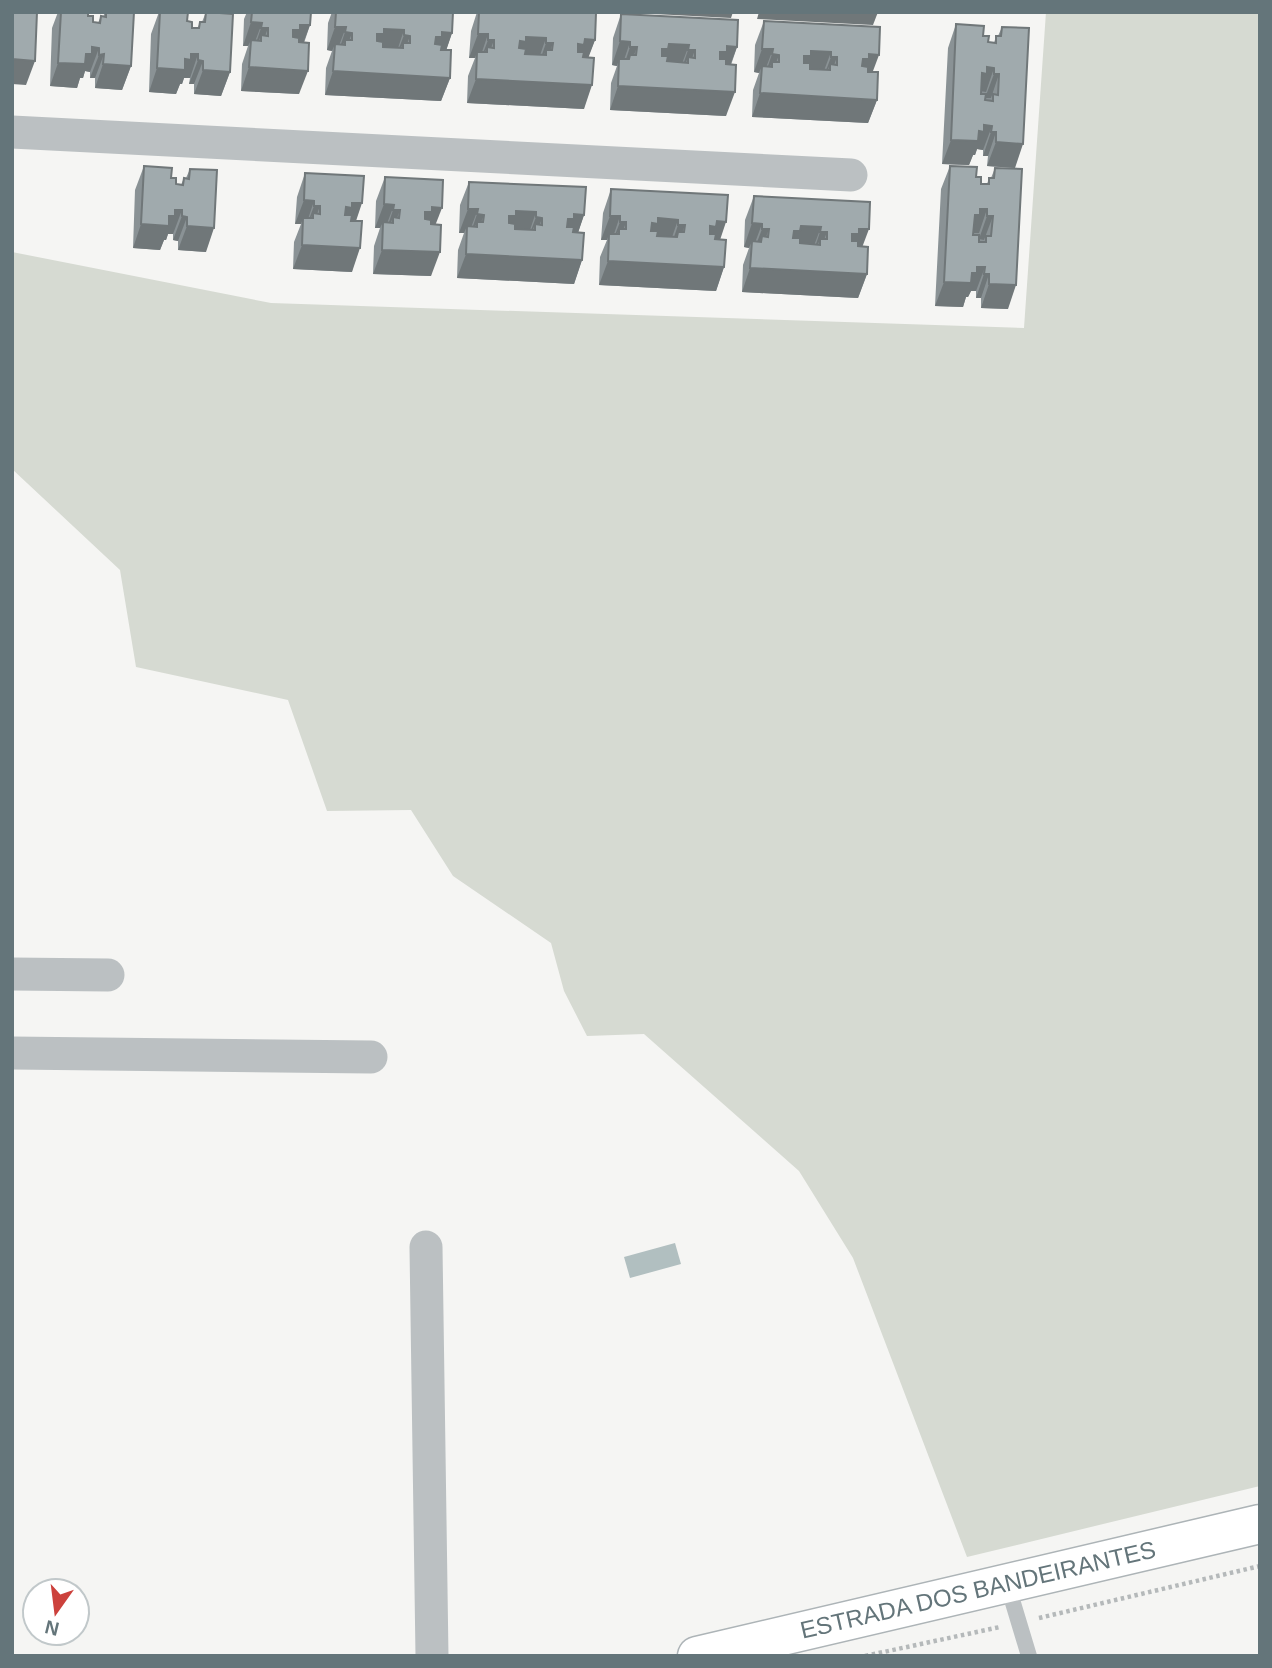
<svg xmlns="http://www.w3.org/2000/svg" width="1272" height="1668" font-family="Arial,sans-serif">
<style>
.green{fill:#d6dad2}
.water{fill:#b1bfc0}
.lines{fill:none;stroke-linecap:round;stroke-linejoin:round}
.secondary-casing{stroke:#adb4b7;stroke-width:41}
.path{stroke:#b5b9ba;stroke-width:4.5;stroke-dasharray:3.5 3.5;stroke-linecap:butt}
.service{stroke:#bbc0c2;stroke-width:16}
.minor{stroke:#bbc0c2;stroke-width:33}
.secondary{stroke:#fff;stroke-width:38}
.wall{fill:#8a9295}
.shaded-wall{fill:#707779}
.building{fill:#a0aaad;stroke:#707779;stroke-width:2;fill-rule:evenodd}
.labels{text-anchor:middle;stroke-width:7;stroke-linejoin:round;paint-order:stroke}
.street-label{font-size:24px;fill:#64757a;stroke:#fff}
</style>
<rect width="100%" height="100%" fill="#f5f5f3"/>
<polygon class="green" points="1046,12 1260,12 1260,1486 967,1557 853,1258 799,1171 644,1034 587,1036 564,991 551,943 453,876 411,810 327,811 288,700 136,667 120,570 12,469 12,252 271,303 1024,328"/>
<polygon class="water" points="675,1243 681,1264 630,1278 624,1257"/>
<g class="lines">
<defs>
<polyline id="secondary" points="697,1656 1260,1524"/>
</defs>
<use href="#secondary" class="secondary-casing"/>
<g class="path">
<polyline points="1039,1618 1260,1566"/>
<polyline points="865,1656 1000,1627"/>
</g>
<polyline class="service" points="1007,1583 1029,1656"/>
<g class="minor">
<polyline points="12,132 851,175"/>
<polyline points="12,974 108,975"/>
<polyline points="12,1053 371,1057"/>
<polyline points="426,1247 432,1656"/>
</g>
<use href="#secondary" class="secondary"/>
</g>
<g class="wall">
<polygon points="58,12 88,12 88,16 93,22 98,23 101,16 103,17 105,12 134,12 131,66 122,90 95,88 95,78 90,78 90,72 85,71 83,78 80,78 77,88 50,86 52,28"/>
<polygon points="159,12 188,12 187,21 192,28 198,28 200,22 202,22 206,12 230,72 221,96 194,94 194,84 189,84 190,78 184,78 182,84 180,84 176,94 149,92 151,34"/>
<polygon points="247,12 311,12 310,25 304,43 299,94 241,91 242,64 248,46 243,46 244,19"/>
<polygon points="332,12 453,12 452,33 446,50 450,78 441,101 325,95 326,68 332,51 327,50 328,23"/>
<polygon points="477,12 584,12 595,40 588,57 584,109 467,103 468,76 475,58 469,58 471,31"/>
<polygon points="621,14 737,47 731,65 726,116 610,110 611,83 617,66 612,65 613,38"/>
<polygon points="764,21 873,72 877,100 868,123 752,117 753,90 759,73 754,72 755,45"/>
<polygon points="956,24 983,36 988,42 994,43 996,36 998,36 1002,27 1015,168 987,166 988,156 983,156 983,150 977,149 975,155 973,155 969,165 942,164 948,48"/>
<polygon points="144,166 171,178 176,184 181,185 184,178 186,178 190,169 206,252 178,250 178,241 173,240 173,234 168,234 166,240 164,240 160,250 133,248 135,190"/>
<polygon points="950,166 976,177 981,184 987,184 989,178 991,178 995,168 1008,309 981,308 981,298 976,298 976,291 971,291 968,297 966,297 963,307 935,306 941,189"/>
<polygon points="305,173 356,221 352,272 293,269 294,242 301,224 295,224 297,197"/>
<polygon points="385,177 436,225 431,276 373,274 374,246 380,228 375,228 376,201"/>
<polygon points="469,182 584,215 578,232 582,260 574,284 457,278 458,250 464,233 459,233 460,205"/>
<polygon points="611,189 720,239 724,267 716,291 599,285 600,257 607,240 601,240 603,213"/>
<polygon points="754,196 863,247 867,274 858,298 742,292 743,265 749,248 744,247 745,220"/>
</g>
<g class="shaded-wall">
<polygon points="616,12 733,12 731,18"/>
<polygon points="759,12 878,12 873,25 757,19"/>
<polygon points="251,22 262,23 253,47 251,40 248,46 243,46"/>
<polygon points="300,25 310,25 301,49 293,49 293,30"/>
<polygon points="335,27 346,27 337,51 335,44 332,51 327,50"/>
<polygon points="261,28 268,28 259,52 261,35 255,52 253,52"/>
<polygon points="384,29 404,30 396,54 368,58 377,34"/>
<polygon points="345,32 352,33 343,57 345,40 339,56 337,56"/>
<polygon points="442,32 452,33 444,57 435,56 436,37"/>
<polygon points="478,34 488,34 480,58 477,52 475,58 469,58"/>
<polygon points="404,35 410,36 401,60 403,43 397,59 395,59"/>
<polygon points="526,37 546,38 538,61 517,66 520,41"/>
<polygon points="585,39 595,40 586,64 578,63 578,44"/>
<polygon points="488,40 494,40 485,64 487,47 481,64 479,64"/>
<polygon points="620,41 630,42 622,66 619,59 617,66 612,65"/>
<polygon points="546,43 553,43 544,67 546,50 540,67 538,66"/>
<polygon points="669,44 689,45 680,69 661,68 662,49"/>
<polygon points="727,46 737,47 728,71 720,70 720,52"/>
<polygon points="92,47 99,48 90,72 85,71 83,78 80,78 77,88 50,86 58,63 86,54"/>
<polygon points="630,47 637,47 628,71 630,55 624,71 622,71"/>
<polygon points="762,49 773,49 764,73 762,66 759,73 754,72"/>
<polygon points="688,50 695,50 686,74 688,57 682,74 680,74"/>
<polygon points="811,51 831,52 822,76 795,80 804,56"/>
<polygon points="104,54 95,78 90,78 99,55"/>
<polygon points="191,54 198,54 190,78 184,78 182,84 180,84 176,94 149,92 157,68 185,59"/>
<polygon points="772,54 779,55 770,78 772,62 766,78 764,78"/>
<polygon points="869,54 879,55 870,79 854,83 863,59"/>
<polygon points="831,57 837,57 828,81 830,64 824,81 822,81"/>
<polygon points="12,59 35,61 26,85 12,84"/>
<polygon points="198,60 203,61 194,84 189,84"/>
<polygon points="103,64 131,66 122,90 95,88"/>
<polygon points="249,67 308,71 299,94 241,91"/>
<polygon points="987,67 994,68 986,92 980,91 982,73"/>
<polygon points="203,70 230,72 221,96 194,94"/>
<polygon points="333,71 450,78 441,101 325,95"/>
<polygon points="994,74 999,74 991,98 985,98"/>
<polygon points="476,79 592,85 584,109 467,103"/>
<polygon points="618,86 735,92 726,116 610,110"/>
<polygon points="760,93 877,100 868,123 752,117"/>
<polygon points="984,125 992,126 983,150 977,149 975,155 973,155 969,165 942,164 951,140 979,131"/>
<polygon points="991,132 996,132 988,156 983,156"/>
<polygon points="996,142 1023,144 1015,168 987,166"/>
<polygon points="304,200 314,201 306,225 303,218 301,224 295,224"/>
<polygon points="352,203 362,203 354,227 337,231 346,207"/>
<polygon points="384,204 394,205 385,229 383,222 380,228 375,228"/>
<polygon points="314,206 320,206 311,230 313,213 307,230 305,230"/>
<polygon points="432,207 442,208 433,231 425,231 425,212"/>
<polygon points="468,209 478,209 469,233 467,226 464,233 459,233"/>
<polygon points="980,209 987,209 979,233 973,233 975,215"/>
<polygon points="175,210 182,210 173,234 168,234 166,240 164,240 160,250 133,248 141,224 169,216"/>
<polygon points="393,210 400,210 391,234 393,217 387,234 385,234"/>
<polygon points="516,211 536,212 528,236 509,235 509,216"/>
<polygon points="477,214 484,215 475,238 477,222 471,238 469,238"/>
<polygon points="574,214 584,215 576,239 559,243 568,219"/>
<polygon points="182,216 187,217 178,241 173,240"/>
<polygon points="610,216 620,216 612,240 609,234 607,240 601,240"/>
<polygon points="987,216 993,216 984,240 979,239"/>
<polygon points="536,217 542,218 534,242 535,224 529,241 527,241"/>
<polygon points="658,218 678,220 670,243 651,242 652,223"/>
<polygon points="717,221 726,222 718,246 708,250 710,226"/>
<polygon points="620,222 626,222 618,246 619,229 613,246 611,245"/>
<polygon points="752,223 762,224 753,248 752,241 749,248 744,247"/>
<polygon points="678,225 685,225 676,249 678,232 672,249 670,249"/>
<polygon points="187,226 214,228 206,252 178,250"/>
<polygon points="801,226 821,227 812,251 785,255 794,231"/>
<polygon points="762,229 769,229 760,253 762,236 756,253 753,253"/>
<polygon points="859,229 869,229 860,253 843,257 852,234"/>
<polygon points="820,232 827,232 818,256 820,239 814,256 812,256"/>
<polygon points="302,245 360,248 352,272 293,269"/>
<polygon points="382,250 440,252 431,276 373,274"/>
<polygon points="466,254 582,260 574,284 457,278"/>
<polygon points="608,261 724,267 716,291 599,285"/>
<polygon points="977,267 985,267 976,291 971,291 968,297 966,297 963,307 935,306 944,282 972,273"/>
<polygon points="750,268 867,274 858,298 742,292"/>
<polygon points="984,274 989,274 981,298 976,298"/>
<polygon points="989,284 1016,285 1008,309 981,308"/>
</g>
<g class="building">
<polygon points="12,12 37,12 35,61 12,59"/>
<polygon points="61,12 88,12 88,16 93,16 93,22 100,23 101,16 106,17 106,12 134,12 131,66 103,64 104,54 99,55 99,48 92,47 92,54 86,54 85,64 58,63"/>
<polygon points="160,12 188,12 187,21 192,22 192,28 199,28 200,22 205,22 206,12 233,14 230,72 203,70 203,61 198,60 198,54 191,54 191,60 185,59 185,70 157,68"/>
<polygon points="252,12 311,12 310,25 300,25 300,30 293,30 293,37 299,38 299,42 309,43 308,71 249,67 251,40 261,41 261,35 268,36 268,28 261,28 262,23 251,22"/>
<path d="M336,12H453L452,33L442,32V37H436L435,44L442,45L441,50H451L450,78L333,71L335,44L345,45V40H352V33L345,32L346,27H335ZM384,29L404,30V35L410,36V43H403V48L383,47V42L377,41V34H384Z"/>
<path d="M479,12L596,13L595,40L585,39L584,45L578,44V52H584L583,57L594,58L592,85L476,79L477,52H487V47L494,48V40H488V34H478ZM526,37L546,38V43H553L552,50H546V55L525,54L526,49L519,48L520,41L526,42Z"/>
<path d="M621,14L738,20L737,47L727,46V52H720V59H726V64L736,65L735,92L618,86L619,59H629L630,55H636L637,47H630V42L620,41ZM669,44L689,45L688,50H695V58L688,57V63L667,61L668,56H662V49H668Z"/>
<path d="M764,21L880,27L879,55L869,54V59H863L862,66L868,67V72H878L877,100L760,93L762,66L772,67V62H779V55L772,54L773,49H762ZM811,51L831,52V57H837V65L830,64V70L810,69V63H804V56H811Z"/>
<path d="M956,24L984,26L983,36H989L988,42L996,43V36H1001L1002,27L1029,28L1023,144L996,142V132H991L992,126L984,125V132L979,131L978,141L951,140ZM987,67L994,68V74H999L998,95L993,94V101L985,100L986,94H981L982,73L987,74Z"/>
<polygon points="144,166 172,168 171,178 176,178 176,184 183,185 184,178 189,179 190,169 217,170 214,228 187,226 187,217 182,216 182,210 175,210 175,216 169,216 169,226 141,224"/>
<path d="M950,166L977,167L976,177H981V184H989V178H994L995,168L1022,169L1016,285L989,284V274H984L985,267H977V273H972L971,283L944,282ZM980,209H987V216H993L991,236H986V242H979V235H973L975,215H980Z"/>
<polygon points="305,173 364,176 362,203 352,203 352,208 346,207 345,215 352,215 351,221 362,221 360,248 302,245 303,218 313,218 313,213 320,214 320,206 314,206 314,201 304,200"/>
<polygon points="385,177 443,180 442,208 432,207 432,212 425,212 425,219 431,220 431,224 441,225 440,252 382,250 383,222 393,223 393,217 399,218 400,210 393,210 394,205 384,204"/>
<path d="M469,182L586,187L584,215L574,214V219H568L567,227H574L573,232L584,233L582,260L466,254L467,226L477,227V222H483L484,215L477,214L478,209H468ZM516,211L536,212V217L542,218V225L535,224V230L515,229V224L509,223V216H516Z"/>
<path d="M611,189L728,195L726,222L717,221L716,227L710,226V234H716L715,239L726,240L724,267L608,261L609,234H619V229H626V222H620V216H610ZM658,218L678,220V225H685L684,232H678L677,237L657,236L658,231H651L652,223L658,224Z"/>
<path d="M754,196L870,202L869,229H859V234H852V241H858V246L868,247L867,274L750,268L752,241L761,242L762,236L768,237L769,229H762V224L752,223ZM801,226L821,227L820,232H827V239H820V245L800,243V238H793L794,231H800Z"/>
</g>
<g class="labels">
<g class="street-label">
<text transform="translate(978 1590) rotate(-13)" y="8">ESTRADA DOS BANDEIRANTES</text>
</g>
</g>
<rect width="1272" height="1668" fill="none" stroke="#64757a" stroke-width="28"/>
<g transform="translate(56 1612) rotate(194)"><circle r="33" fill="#ffffff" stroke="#c1c8ca" stroke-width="2"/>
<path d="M0-5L12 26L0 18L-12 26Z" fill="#cc413c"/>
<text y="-10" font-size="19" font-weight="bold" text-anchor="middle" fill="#64757a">N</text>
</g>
</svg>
